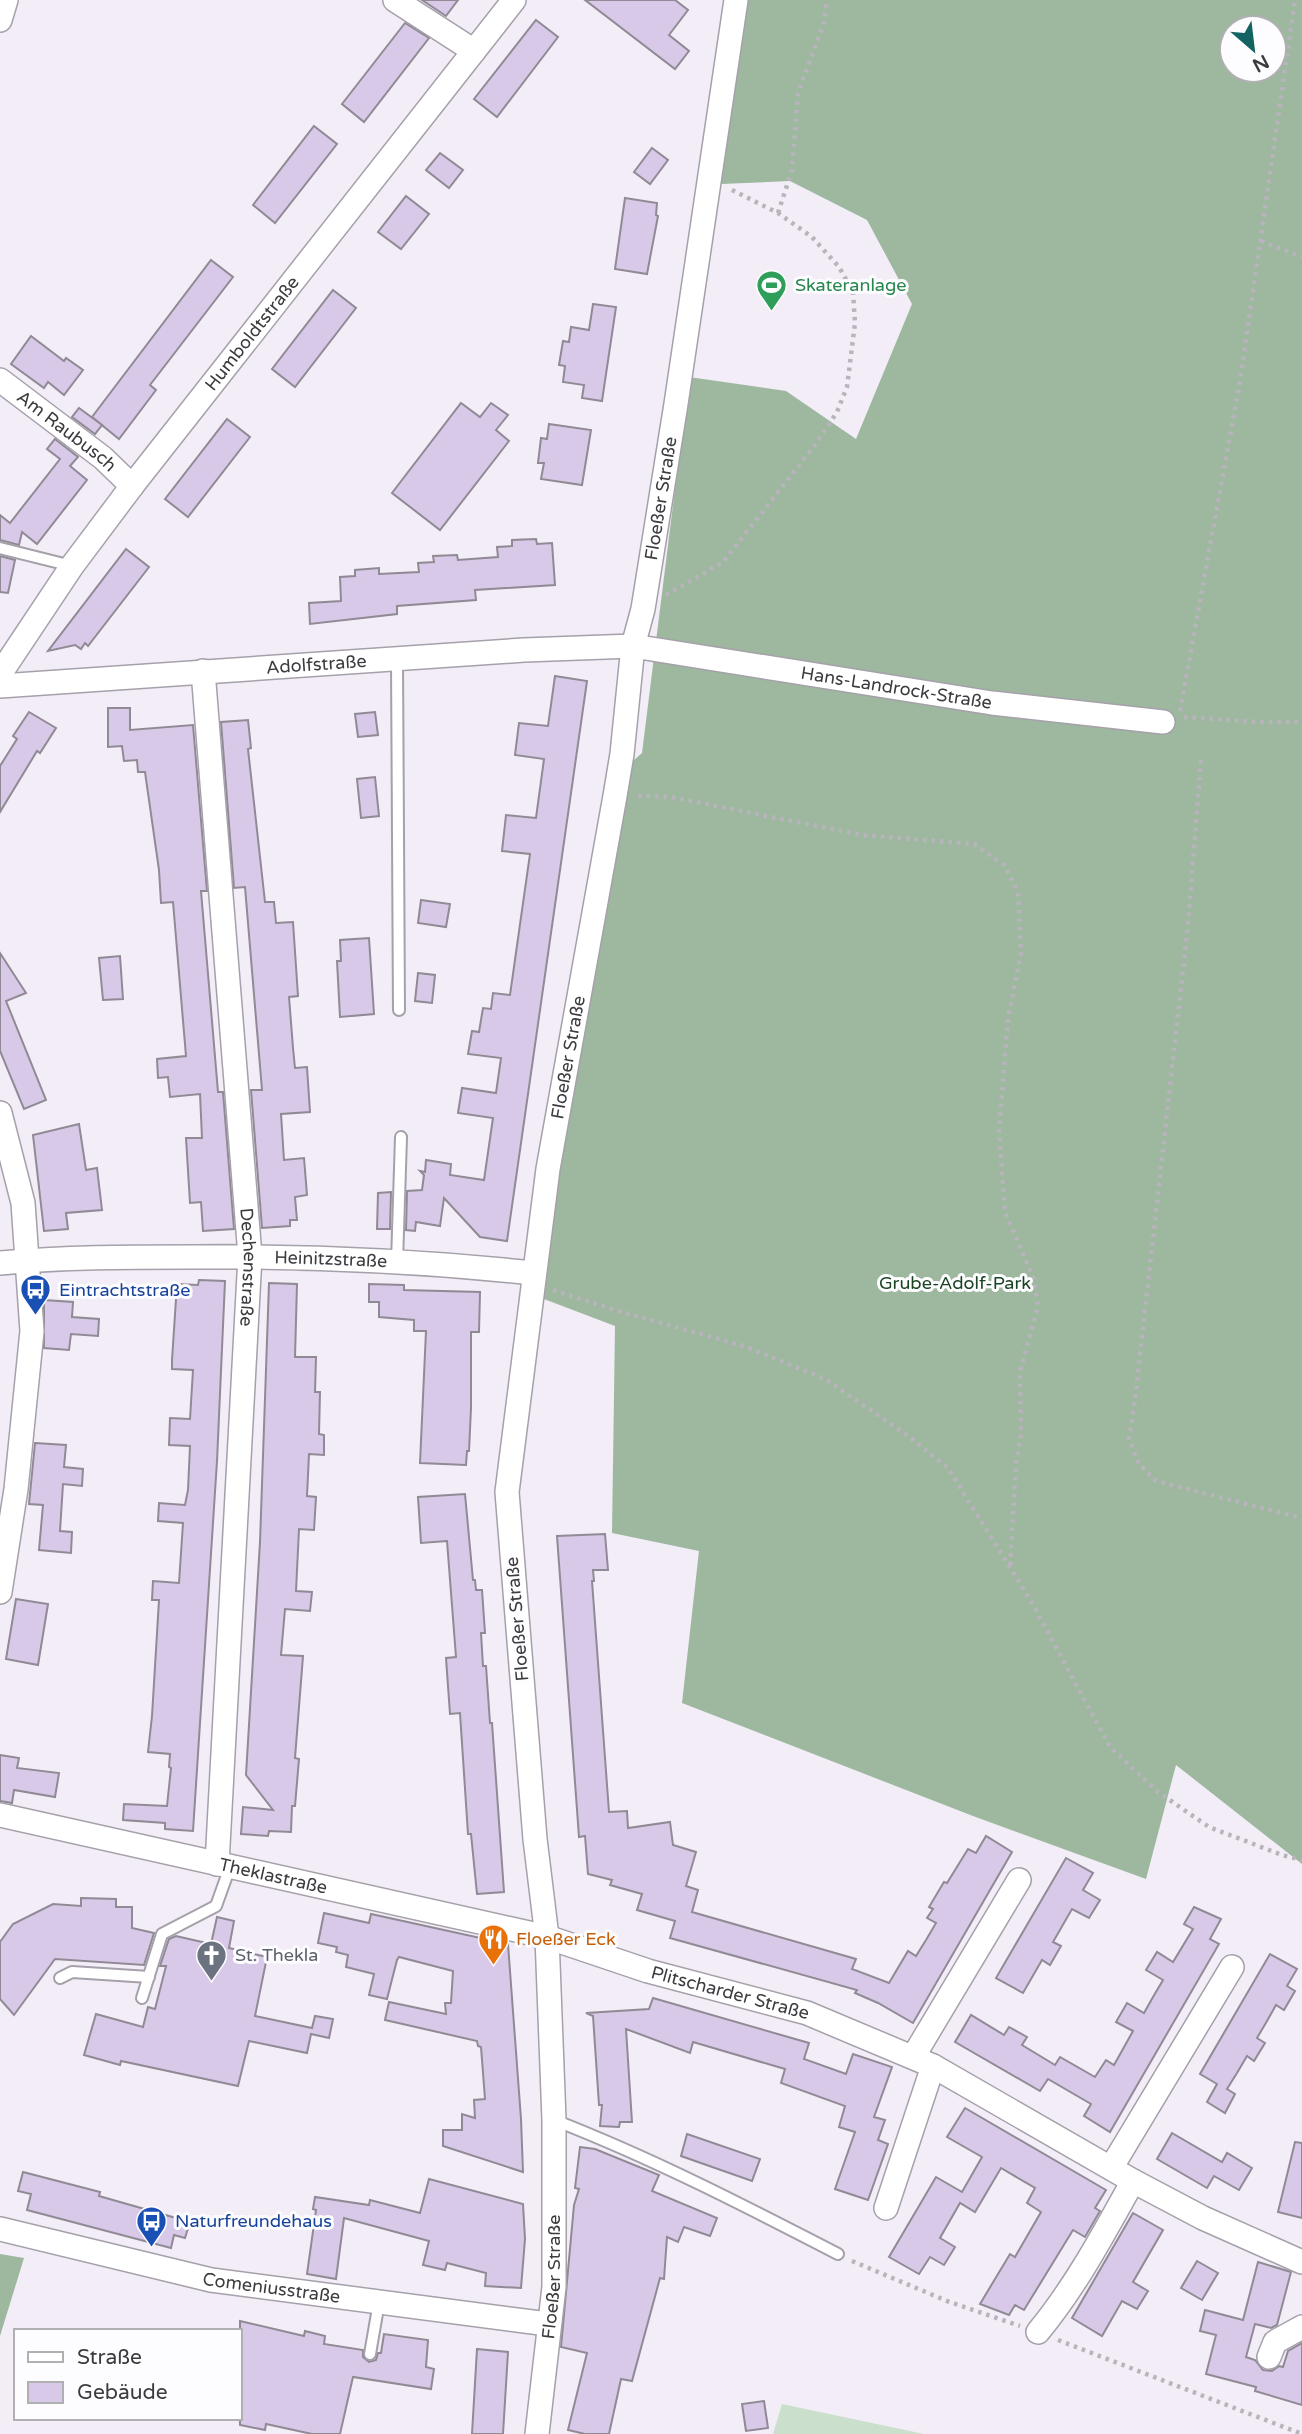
<svg xmlns="http://www.w3.org/2000/svg" width="1302" height="2434" font-family="'Varela Round',sans-serif">
<style>
.green{fill:#cbe0cc}
.forest{fill:#9db89f;fill-rule:evenodd}
.building{fill:#d9c9e9;stroke:#8f8a94;stroke-width:2}
.lines{fill:none;stroke-linecap:round;stroke-linejoin:round}
.service-casing{stroke:#a5a0aa;stroke-width:14}
.minor-casing{stroke:#a5a0aa;stroke-width:26}
.path{stroke:#b8b4bc;stroke-width:4.5;stroke-dasharray:3.5 5;stroke-linecap:butt}
.service{stroke:#fff;stroke-width:10}
.minor{stroke:#fff;stroke-width:23}
.labels{text-anchor:middle;stroke-width:6;stroke-linejoin:round;paint-order:stroke}
.leisure-label{font-size:18px;fill:#27864d;stroke:#fdfcfe;text-anchor:start}
.street-label{font-size:18px;fill:#3d3b3f;stroke:#fdfcfe}
.park-label{font-size:18px;fill:#194421;stroke:#fdfcfe}
.transit-label{font-size:18px;fill:#164399;stroke:#fdfcfe;text-anchor:start}
.food-label{font-size:18px;fill:#c56008;stroke:#fdfcfe;text-anchor:start}
.worship-label{font-size:18px;fill:#5b616d;stroke:#fdfcfe;text-anchor:start}
</style>
<rect width="100%" height="100%" fill="#f2edf7"/>
<polygon class="green" points="782,2404 924,2434 773,2434"/>
<g class="forest">
<path d="M743,0H1302V1864L1176,1765L1146,1879L973,1816L682,1703L699,1551L612,1533L615,1326L536,1296L618,774L642,753L689,377L786,391L856,439L912,304L867,220L790,181L721,184ZM1232,28H1274V70H1232Z"/>
<polygon points="0,2254 24,2258 0,2336"/>
</g>
<g class="building">
<polygon points="422,0 458,0 446,16"/>
<polygon points="585,0 675,0 688,10 669,35 689,51 675,69"/>
<polygon points="536,20 558,37 497,117 474,99"/>
<polygon points="405,23 429,38 364,122 342,104"/>
<polygon points="314,126 337,144 275,223 253,205"/>
<polygon points="652,148 668,160 650,184 634,172"/>
<polygon points="440,153 463,170 449,188 426,170"/>
<polygon points="406,196 429,214 401,249 378,232"/>
<polygon points="625,198 657,203 656,215 658,216 647,274 615,269"/>
<polygon points="211,260 233,277 150,385 156,390 119,439 92,417"/>
<polygon points="333,290 356,308 295,387 272,369"/>
<polygon points="593,304 616,307 602,401 582,398 584,385 563,382 565,366 559,365 563,341 569,342 571,327 589,330"/>
<polygon points="31,336 64,361 66,358 83,370 64,395 48,382 44,388 11,364"/>
<polygon points="461,403 480,417 491,403 508,415 496,430 509,441 440,530 392,493"/>
<polygon points="79,408 102,425 95,434 72,417"/>
<polygon points="227,419 250,437 188,517 165,499"/>
<polygon points="549,424 591,430 582,485 541,479 544,463 538,463 541,438 547,439"/>
<polygon points="55,439 78,457 70,466 87,480 37,544 22,532 19,545 0,540 0,515 10,523 60,459 47,449"/>
<polygon points="536,539 537,544 552,543 555,585 475,590 476,600 397,606 397,614 310,624 309,603 341,601 340,577 355,576 355,570 379,568 379,574 419,572 418,563 434,562 433,556 457,555 458,560 498,557 497,547 512,546 512,540"/>
<polygon points="126,549 149,567 88,646 85,643 81,649 75,645 48,651"/>
<polygon points="0,556 15,560 8,593 0,592"/>
<polygon points="555,676 587,681 507,1241 480,1237 444,1198 440,1226 416,1222 415,1231 406,1230 407,1191 422,1190 424,1175 420,1171 425,1172 426,1160 451,1164 450,1175 484,1180 493,1118 458,1113 462,1088 496,1093 501,1058 468,1054 472,1031 479,1032 483,1008 491,1009 493,993 510,995 530,854 502,851 506,815 536,818 544,759 515,755 519,723 548,726"/>
<polygon points="108,708 130,708 130,730 193,725 207,891 201,891 218,1092 223,1092 234,1229 203,1231 201,1202 190,1203 186,1138 202,1138 200,1094 170,1097 168,1077 158,1078 157,1059 186,1056 173,902 161,903 159,870 145,772 138,772 137,760 124,761 122,746 108,747"/>
<polygon points="29,712 56,728 40,753 37,751 0,812 0,766 17,739 13,736"/>
<polygon points="375,712 378,735 358,737 355,714"/>
<polygon points="248,720 251,748 248,749 265,902 274,902 276,923 293,922 298,996 289,997 293,1048 295,1068 307,1067 310,1112 281,1114 284,1160 304,1158 307,1195 295,1197 297,1220 290,1220 290,1226 262,1228 251,1090 262,1090 245,887 234,888 221,722"/>
<polygon points="375,777 379,816 361,818 357,779"/>
<polygon points="421,900 450,904 446,927 418,923"/>
<polygon points="369,938 374,1014 340,1017 337,961 341,961 340,940"/>
<polygon points="0,953 26,993 6,1001 46,1100 24,1109 0,1051"/>
<polygon points="120,956 123,999 103,1000 99,958"/>
<polygon points="418,973 435,975 432,1003 415,1001"/>
<polygon points="79,1124 86,1170 97,1168 102,1210 66,1213 68,1229 44,1231 33,1135"/>
<polygon points="391,1192 390,1229 377,1229 378,1193"/>
<polygon points="199,1280 225,1281 217,1461 193,1831 165,1829 165,1823 123,1820 124,1804 167,1806 171,1768 169,1767 170,1754 148,1752 152,1716 159,1600 152,1600 153,1581 179,1583 183,1523 158,1521 159,1503 185,1505 188,1490 190,1446 169,1445 170,1418 190,1419 193,1370 172,1369 172,1360 177,1284 198,1285"/>
<polygon points="269,1283 297,1284 295,1357 316,1357 315,1392 320,1392 319,1434 324,1435 324,1455 309,1454 307,1496 316,1497 314,1530 299,1529 296,1591 312,1592 310,1611 285,1609 281,1655 303,1656 295,1758 299,1759 295,1806 292,1806 291,1832 269,1831 268,1836 241,1834 243,1807 273,1810 246,1775 260,1542"/>
<polygon points="369,1284 404,1285 404,1290 480,1292 479,1332 471,1332 471,1408 469,1451 467,1451 466,1465 420,1463 426,1331 414,1331 414,1320 379,1317 379,1302 369,1302"/>
<polygon points="44,1300 73,1302 72,1317 99,1319 98,1336 71,1334 69,1350 44,1348"/>
<polygon points="35,1443 66,1445 64,1467 83,1469 82,1486 63,1484 60,1531 72,1532 71,1553 39,1550 43,1505 29,1504"/>
<polygon points="465,1494 473,1580 475,1580 476,1590 482,1590 485,1633 481,1633 483,1666 486,1666 490,1723 492,1723 504,1892 477,1894 471,1834 468,1834 460,1713 450,1714 446,1658 456,1657 447,1541 421,1543 418,1497"/>
<polygon points="605,1534 608,1570 593,1570 594,1581 592,1581 609,1812 627,1811 628,1828 670,1822 673,1845 696,1852 686,1886 698,1890 692,1912 856,1959 852,1969 889,1983 908,1951 916,1956 926,1940 936,1923 927,1918 933,1909 929,1907 944,1882 947,1883 968,1849 976,1853 986,1836 1012,1852 913,2023 878,2003 855,1993 857,1990 670,1938 675,1921 637,1910 642,1894 610,1885 612,1880 588,1874 585,1836 579,1837 557,1536"/>
<polygon points="16,1599 48,1604 38,1665 6,1659"/>
<polygon points="0,1755 19,1758 17,1768 59,1773 55,1797 14,1790 12,1803 0,1801"/>
<polygon points="1066,1858 1093,1873 1083,1890 1100,1900 1089,1918 1072,1909 1053,1942 1061,1946 1050,1965 1042,1960 1023,1993 996,1978"/>
<polygon points="81,1898 116,1899 116,1907 132,1907 132,1928 154,1933 144,1965 55,1959 14,2015 0,1999 0,1942 13,1924 53,1904 81,1906"/>
<polygon points="1194,1907 1221,1919 1210,1939 1219,1944 1110,2132 1084,2116 1091,2104 1048,2079 1040,2091 955,2042 971,2015 1004,2035 1009,2027 1027,2037 1022,2045 1055,2065 1060,2057 1095,2077 1106,2060 1114,2065 1133,2031 1116,2022 1127,2003 1144,2013 1153,1997 1163,1980 1146,1970 1157,1952 1173,1962 1193,1929 1184,1924"/>
<polygon points="324,1913 369,1923 371,1914 508,1944 521,2119 523,2172 443,2146 443,2130 462,2130 462,2114 475,2118 474,2100 485,2099 481,2047 478,2046 477,2041 385,2020 389,2002 446,2014 445,2003 451,2003 453,1971 399,1957 397,1960 387,1999 369,1995 374,1974 346,1967 348,1955 336,1952 337,1947 318,1943"/>
<polygon points="217,1917 234,1921 229,1948 267,1957 255,2016 312,2028 315,2016 333,2019 329,2038 311,2034 307,2053 249,2041 238,2086 121,2061 120,2065 84,2055 96,2014 143,2027 148,2007 155,2009 166,1966 160,1966 169,1939 176,1936 211,1944"/>
<polygon points="1270,1954 1297,1969 1287,1986 1295,1991 1284,2010 1276,2005 1267,2021 1257,2038 1265,2043 1254,2061 1247,2056 1237,2073 1227,2089 1235,2094 1225,2113 1207,2102 1217,2084 1200,2074"/>
<polygon points="653,1998 809,2043 804,2059 846,2074 853,2054 892,2067 874,2117 885,2120 878,2140 888,2144 868,2200 835,2189 855,2132 839,2127 845,2106 781,2083 785,2069 693,2042 690,2053 626,2029 632,2122 620,2122 619,2127 600,2126 602,2105 599,2105 593,2016 586,2013 649,2009"/>
<polygon points="965,2108 1106,2190 1095,2208 1100,2211 1085,2237 1073,2230 1024,2310 1015,2305 1009,2315 980,2304 1010,2254 1015,2257 1041,2212 1027,2203 1035,2188 1001,2168 975,2212 960,2203 940,2238 955,2247 944,2265 930,2257 919,2274 889,2257 936,2177 962,2192 982,2157 947,2137"/>
<polygon points="1172,2133 1222,2162 1227,2153 1252,2168 1239,2190 1214,2176 1207,2188 1157,2159"/>
<polygon points="687,2134 760,2159 752,2181 681,2156"/>
<polygon points="1295,2142 1302,2143 1302,2218 1278,2212"/>
<polygon points="580,2147 595,2149 659,2175 652,2191 717,2218 710,2236 684,2227 678,2242 667,2237 664,2279 660,2278 632,2381 621,2379 609,2434 585,2434 568,2430 587,2353 561,2347 574,2205 579,2189 575,2188"/>
<polygon points="23,2172 100,2192 99,2196 190,2222 185,2238 174,2235 171,2248 27,2210 31,2194 18,2191"/>
<polygon points="429,2179 523,2204 525,2239 521,2288 485,2286 486,2273 447,2263 445,2270 423,2265 429,2241 344,2218 336,2279 307,2274 316,2210 313,2209 315,2197 369,2205 370,2200 420,2213"/>
<polygon points="1133,2213 1163,2230 1133,2282 1148,2291 1137,2309 1122,2301 1102,2336 1072,2318"/>
<polygon points="1197,2261 1218,2273 1202,2300 1181,2288"/>
<polygon points="1258,2262 1291,2272 1277,2325 1271,2328 1255,2324 1246,2357 1255,2360 1263,2370 1272,2371 1279,2366 1283,2367 1288,2351 1302,2343 1302,2405 1255,2391 1256,2387 1206,2374 1216,2335 1200,2331 1205,2310 1243,2320"/>
<polygon points="240,2321 304,2336 305,2331 325,2336 324,2344 363,2350 363,2357 369,2362 376,2360 378,2353 381,2353 384,2334 428,2340 426,2367 434,2369 431,2389 353,2377 340,2434 312,2434 266,2424 265,2430 240,2425"/>
<polygon points="477,2349 508,2352 503,2434 472,2434"/>
<polygon points="764,2401 768,2428 746,2431 742,2404"/>
</g>
<g class="lines">
<defs>
<g id="service">
<polyline points="0,548 72,566"/>
<polyline points="397,660 399,1010"/>
<polyline points="397,1262 401,1137"/>
<polyline points="60,1978 72,1972 149,1977"/>
<polyline points="142,1998 162,1934 216,1906 230,1867"/>
<path d="M554,2120C652,2158 745,2206 838,2254"/>
<polyline points="370,2354 379,2302"/>
</g>
<g id="minor">
<polyline points="395,0 474,51"/>
<polyline points="0,20 6,0"/>
<path id="s1" d="M0,380L103,458L132,486"/>
<path id="s2" d="M203,671L250,1256L217,1864"/>
<path id="s3" d="M0,674L72,566L132,486L514,0"/>
<path id="s4" d="M0,686L524,650L633,646L992,703L1163,722"/>
<polyline points="0,1113 23,1203 32,1331 16,1489 0,1592"/>
<path id="s5" d="M0,1263C64,1257 128,1257 192,1257C306,1256 420,1261 533,1273"/>
<path id="s6" d="M0,1815L547,1937L648,1971L807,2013L933,2066L1133,2181L1203,2218L1302,2262"/>
<polyline points="913,2057 1019,1880"/>
<polyline points="1111,2168 1232,1967"/>
<polyline points="886,2208 933,2066"/>
<path id="s7" d="M0,2229L211,2280L548,2324"/>
<path d="M1038,2332C1076,2286 1104,2233 1133,2181"/>
<polyline points="1269,2357 1275,2342 1302,2327"/>
<path id="s8" d="M537,2434L554,2287V2120L547,1937L535,1839L507,1492L548,1169L615,796L622,754L633,646L643,609L676,404L736,0"/>
</g>
</defs>
<use href="#service" class="service-casing"/>
<use href="#minor" class="minor-casing"/>
<g class="path">
<polyline points="778,213 792,170 798,93 824,23 827,0"/>
<polyline points="1261,241 1302,257"/>
<polyline points="666,595 723,562 815,445 837,412 847,387 855,323 853,292 839,267 812,237 778,213 730,189"/>
<polyline points="1180,711 1240,381 1295,0"/>
<polyline points="1184,717 1259,722 1302,722"/>
<polyline points="1201,760 1188,925 1135,1400 1129,1439 1139,1464 1156,1481 1302,1518"/>
<polyline points="638,796 671,797 862,835 974,844 1004,865 1018,892 1021,953 1008,1019 999,1131 1005,1212 1033,1277 1038,1306 1020,1371 1021,1434 1016,1464 1010,1568"/>
<polyline points="553,1290 615,1310 744,1346 825,1379 907,1435 948,1468 1031,1601 1110,1747 1158,1792 1209,1827 1282,1855 1302,1860"/>
<polyline points="852,2261 947,2301 1020,2326"/>
<polyline points="1058,2340 1302,2434"/>
</g>
<use href="#service" class="service"/>
<use href="#minor" class="minor"/>
</g>
<defs>
<symbol id="stadium-pin" viewBox="-11 -11 22 30"><path d="M0 17L-7.5 6A9.5 9.5 0 1 1 7.5 6Z" fill="#2e9e5b" stroke="#fdfcfe"/><path d="M0-5a6.5 5 0 1 0 0 10a6.5 5 0 1 0 0-10ZM-3.5-1.8h7v3.6h-7Z" fill="#fff"/></symbol>
<symbol id="bus-pin" viewBox="-11 -11 22 30"><path d="M0 17L-7.5 6A9.5 9.5 0 1 1 7.5 6Z" fill="#1a4fb4" stroke="#fdfcfe"/><path d="M-5-6H5V4H4V6H2V4H-2V6H-4V4H-5ZM-3.5-4V0h7V-4ZM-3.5 1.2v1.5H-2V1.2ZM2 1.2v1.5H3.5V1.2Z" fill="#fff"/></symbol>
<symbol id="restaurant-pin" viewBox="-11 -11 22 30"><path d="M0 17L-7.5 6A9.5 9.5 0 1 1 7.5 6Z" fill="#e8710a" stroke="#fdfcfe"/><path d="M-5-6h1v4h1v-4h1v4h1v-4h1v5L-1.5 .5V6h-2V.5L-5-1ZM5-6V6H3V1.5H1.5Q1.5-4 5-6Z" fill="#fff"/></symbol>
<symbol id="church-pin" viewBox="-11 -11 22 30"><path d="M0 17L-7.5 6A9.5 9.5 0 1 1 7.5 6Z" fill="#6b7280" stroke="#fdfcfe"/><path d="M-1.2-6h2.4v3.5h3.3v2.4h-3.3V6h-2.4V-.1h-3.3v-2.4h3.3Z" fill="#fff"/></symbol>
</defs>
<g fill-rule="evenodd">
<use href="#stadium-pin" x="754" y="268" width="35" height="47"/>
<use href="#bus-pin" x="18" y="1272" width="35" height="47"/>
<use href="#restaurant-pin" x="476" y="1922" width="35" height="47"/>
<use href="#church-pin" x="194" y="1938" width="35" height="47"/>
<use href="#bus-pin" x="134" y="2204" width="35" height="47"/>
</g>
<g class="labels">
<g class="leisure-label">
<text x="795" y="291">Skateranlage</text>
</g>
<g class="street-label">
<text dy="6" stroke="none"><textPath href="#s3" startOffset="424">Humboldtstraße</textPath></text>
<text dy="6" stroke="none"><textPath href="#s1" startOffset="84">Am Raubusch</textPath></text>
<text dy="6" stroke="none"><textPath href="#s8" startOffset="1951">Floeßer Straße</textPath></text>
<text dy="6" stroke="none"><textPath href="#s4" startOffset="317">Adolfstraße</textPath></text>
<text dy="6" stroke="none"><textPath href="#s4" startOffset="901">Hans-Landrock-Straße</textPath></text>
<text dy="6" stroke="none"><textPath href="#s8" startOffset="1384">Floeßer Straße</textPath></text>
<text dy="6" stroke="none"><textPath href="#s5" startOffset="331">Heinitzstraße</textPath></text>
<text dy="6" stroke="none"><textPath href="#s2" startOffset="598">Dechenstraße</textPath></text>
<text transform="translate(517 1619) rotate(-95)" y="6">Floeßer Straße</text>
<text dy="6" stroke="none"><textPath href="#s6" startOffset="280">Theklastraße</textPath></text>
<text dy="6" stroke="none"><textPath href="#s6" startOffset="752">Plitscharder Straße</textPath></text>
<text dy="6" stroke="none"><textPath href="#s8" startOffset="158">Floeßer Straße</textPath></text>
<text dy="6" stroke="none"><textPath href="#s7" startOffset="278">Comeniusstraße</textPath></text>
</g>
<g class="park-label">
<text x="955" y="1289">Grube-Adolf-Park</text>
</g>
<g class="transit-label">
<text x="59" y="1296">Eintrachtstraße</text>
<text x="175" y="2227">Naturfreundehaus</text>
</g>
<g class="food-label">
<text x="516" y="1945">Floeßer Eck</text>
</g>
<g class="worship-label">
<text x="235" y="1961">St. Thekla</text>
</g>
</g>
<rect x="14" y="2329" width="228" height="91" fill="#fdfcfe" stroke="#b0afb2" stroke-width="2"/>
<rect x="28" y="2352" width="35" height="10" fill="#ffffff" stroke="#b0afb2" stroke-width="2"/>
<text x="77" y="2364" font-size="21" fill="#3d3b3f">Straße</text>
<rect x="28" y="2382" width="35" height="21" fill="#d9c9e9" stroke="#b0afb2" stroke-width="2"/>
<text x="77" y="2399" font-size="21" fill="#3d3b3f">Gebäude</text>
<g transform="translate(1253 49) rotate(152)"><circle r="33" fill="#fdfcfe" stroke="#b0afb2" stroke-width="2"/>
<path d="M0-5L12 26L0 18L-12 26Z" fill="#136362"/>
<text y="-10" font-size="19" font-weight="bold" text-anchor="middle" fill="#3d3b3f">N</text>
</g>
</svg>
